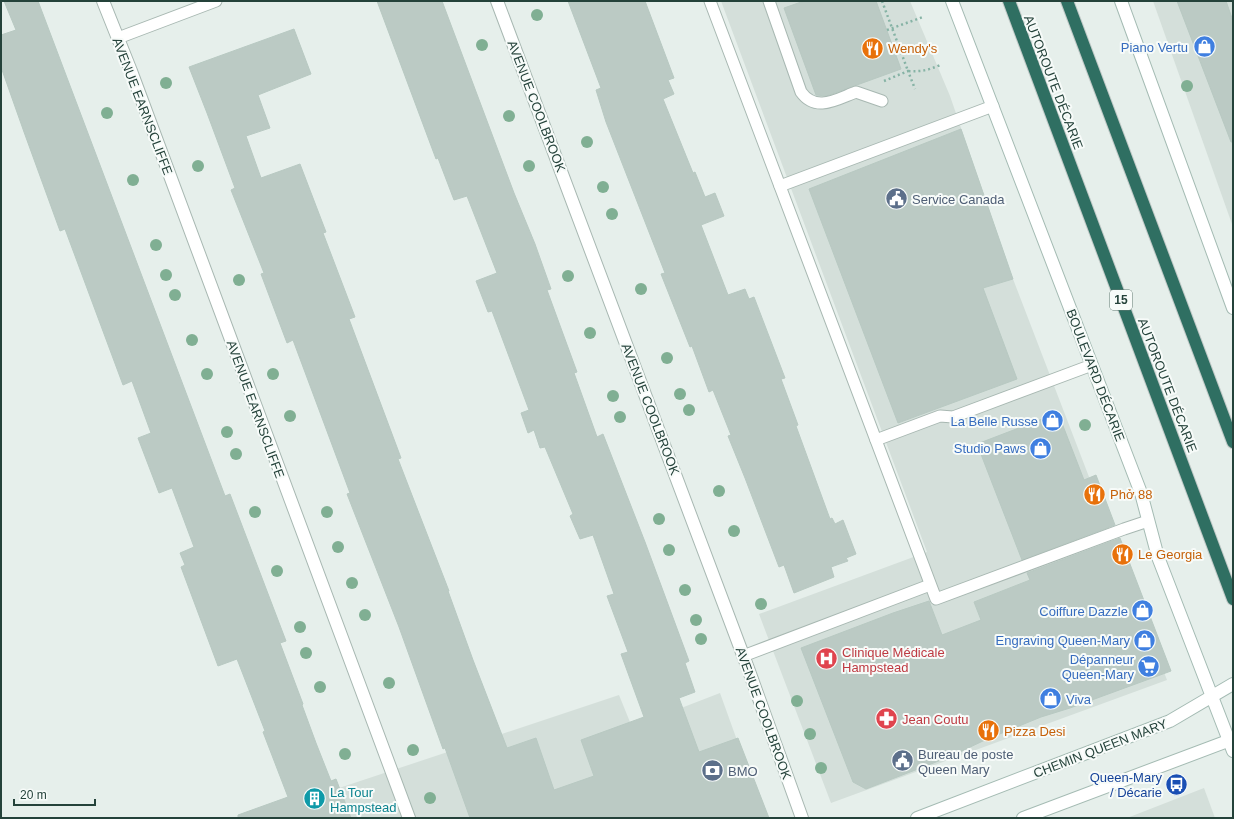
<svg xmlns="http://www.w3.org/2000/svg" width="1234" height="819" font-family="Helvetica,sans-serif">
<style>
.built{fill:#d4dfda}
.building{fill:#bbcac4;stroke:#b8c9c2}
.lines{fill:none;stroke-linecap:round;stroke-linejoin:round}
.lane-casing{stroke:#a8b8b2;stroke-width:13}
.street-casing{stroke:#a8b8b2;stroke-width:14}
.secondary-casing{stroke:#a4bbb3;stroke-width:14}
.highway-casing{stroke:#c2cac8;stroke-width:14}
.path{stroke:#86b3a5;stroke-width:2.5;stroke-dasharray:2 3;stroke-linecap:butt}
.lane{stroke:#fff;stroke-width:11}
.street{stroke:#fff;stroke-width:12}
.secondary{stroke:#fff;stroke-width:12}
.highway{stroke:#2f6f62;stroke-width:12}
.tree{fill:#80af93}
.labels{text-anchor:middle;stroke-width:4;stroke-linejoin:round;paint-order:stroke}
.shield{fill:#f7fbf9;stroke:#637a73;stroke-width:1}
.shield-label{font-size:12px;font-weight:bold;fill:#24423a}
.shop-label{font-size:13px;fill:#366cbe;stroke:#f7fbf9;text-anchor:end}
.food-label{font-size:13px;fill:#c56008;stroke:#f7fbf9;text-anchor:start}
.street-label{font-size:13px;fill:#24423a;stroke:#f7fbf9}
.service-label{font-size:13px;fill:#4e5e75;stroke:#f7fbf9;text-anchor:start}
.health-label{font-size:13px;fill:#be3a42;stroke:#f7fbf9;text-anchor:start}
.transit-label{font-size:13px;fill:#164399;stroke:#f7fbf9;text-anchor:end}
.culture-label{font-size:13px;fill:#0d838f;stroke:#f7fbf9;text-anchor:start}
</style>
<rect width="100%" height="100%" fill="#e6efeb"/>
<g class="built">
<polygon points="721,1 910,1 950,96 1013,279 1167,680 831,803 759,614 927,552"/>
<polygon points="1153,1 1233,1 1233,227"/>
<polygon points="720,693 765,818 249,818 619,695 632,727"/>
<polygon points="1204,788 1215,818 1127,818"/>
</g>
<g class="building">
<polygon points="4,1 38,1 225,496 230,494 286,641 280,643 303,704 302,705 316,743 331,781 336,779 351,818 238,818 238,815 288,797 263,732 265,731 237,659 218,666 181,567 185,565 180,553 194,547 172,488 159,493 138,438 151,433 132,381 123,385 65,229 60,231 24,132 1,67 1,35 16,30"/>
<polygon points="377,1 442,1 514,193 535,244 551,289 547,290 577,372 574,373 597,437 603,434 645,542 689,661 685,663 695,692 679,698 699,752 738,738 769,818 470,818 445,748 443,749 399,627 347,494 350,493 293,340 287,343 261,274 264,273 231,190 235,188 207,113 189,67 294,29 311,74 258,95 270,128 246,136 261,178 300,164 326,232 323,233 355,317 349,319 401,458 398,459 449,591 448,591 473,660 507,748 536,738 554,790 594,776 581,740 644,717 621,654 628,652 607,596 614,594 593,535 580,539 570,516 573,514 545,447 540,448 534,430 528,433 521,413 529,410 492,311 488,312 476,281 497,273 467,196 454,200 438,158 436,159"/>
<polygon points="568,1 645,1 674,78 668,80 674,94 663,99 693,173 695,172 705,197 715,193 724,216 701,225 728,295 745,289 749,299 754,297 785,378 781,379 798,425 796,426 830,519 832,518 835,524 843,520 856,554 846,558 848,561 831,567 834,577 794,593 784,565 779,567 745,478 728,436 731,435 713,390 709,392 692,346 690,347 661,274 665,273 606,122 596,90 601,88"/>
<polygon points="804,1 876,1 901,69 832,94 826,96 816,95 784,8"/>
<polygon points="1177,1 1226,1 1233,21 1233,142 1231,142"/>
<polygon points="961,129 1013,279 983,288 1017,379 898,423 809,189"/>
<polygon points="1058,413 1084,480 1096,475 1115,525 1022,560 977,444"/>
<polygon points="1120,538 1171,671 1070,708 1041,717 985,740 949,757 866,789 853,782 801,648 893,613 929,601 942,635 981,620 974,602 1030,580 1027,573"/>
</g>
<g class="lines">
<defs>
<g id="lane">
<polyline points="710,1 936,599 1124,529 1148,521"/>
<path d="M769,1L801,92C816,113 837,99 856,92L882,101"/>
<polyline points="118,38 216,1"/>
<polyline points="780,186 993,106"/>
<polyline points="876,440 940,416 953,417 1092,365"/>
<polyline points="743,656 930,585"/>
</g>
<g id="street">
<polyline points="103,1 131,71 409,818"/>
<polyline points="497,1 749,671 802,818"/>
</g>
<g id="secondary">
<polyline points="952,1 1141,493 1158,557 1233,751"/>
<polyline points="1121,1 1233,308"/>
<polyline points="917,818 1170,721 1233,684"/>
<polyline points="1023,818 1233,739"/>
</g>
<g id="highway">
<polyline points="1009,1 1233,599"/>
<polyline points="1067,1 1233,442"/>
</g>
</defs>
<use href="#lane" class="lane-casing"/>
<use href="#street" class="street-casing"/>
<use href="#secondary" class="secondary-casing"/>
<use href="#highway" class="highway-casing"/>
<g class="path">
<path d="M882,1L908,71C921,72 929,70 940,65"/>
<polyline points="887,30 923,17"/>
<polyline points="884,81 908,71 915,89"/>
</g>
<use href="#lane" class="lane"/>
<use href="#street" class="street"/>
<use href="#secondary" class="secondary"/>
<use href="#highway" class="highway"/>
</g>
<g class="tree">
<circle cx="537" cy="15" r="6"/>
<circle cx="482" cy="45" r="6"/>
<circle cx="166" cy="83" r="6"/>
<circle cx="1187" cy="86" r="6"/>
<circle cx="107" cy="113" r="6"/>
<circle cx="509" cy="116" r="6"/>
<circle cx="587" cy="142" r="6"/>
<circle cx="198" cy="166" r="6"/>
<circle cx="529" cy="166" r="6"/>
<circle cx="133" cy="180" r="6"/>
<circle cx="603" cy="187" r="6"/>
<circle cx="612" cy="214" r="6"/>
<circle cx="156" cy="245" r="6"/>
<circle cx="166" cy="275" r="6"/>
<circle cx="568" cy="276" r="6"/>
<circle cx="239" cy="280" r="6"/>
<circle cx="641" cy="289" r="6"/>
<circle cx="175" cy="295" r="6"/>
<circle cx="590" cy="333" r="6"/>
<circle cx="192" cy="340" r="6"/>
<circle cx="667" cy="358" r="6"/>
<circle cx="207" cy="374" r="6"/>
<circle cx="273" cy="374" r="6"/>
<circle cx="680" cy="394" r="6"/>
<circle cx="613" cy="396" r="6"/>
<circle cx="689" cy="410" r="6"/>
<circle cx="290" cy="416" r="6"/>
<circle cx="620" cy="417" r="6"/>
<circle cx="1085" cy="425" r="6"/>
<circle cx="227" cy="432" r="6"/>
<circle cx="236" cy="454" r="6"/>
<circle cx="719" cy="491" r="6"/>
<circle cx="255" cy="512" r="6"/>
<circle cx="327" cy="512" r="6"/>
<circle cx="659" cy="519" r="6"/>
<circle cx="734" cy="531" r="6"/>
<circle cx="338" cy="547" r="6"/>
<circle cx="669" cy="550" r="6"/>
<circle cx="277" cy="571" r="6"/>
<circle cx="352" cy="583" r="6"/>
<circle cx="685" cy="590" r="6"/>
<circle cx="761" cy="604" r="6"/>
<circle cx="365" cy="615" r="6"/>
<circle cx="696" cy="620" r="6"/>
<circle cx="300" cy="627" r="6"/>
<circle cx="701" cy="639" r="6"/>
<circle cx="306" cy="653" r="6"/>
<circle cx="389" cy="683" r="6"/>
<circle cx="320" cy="687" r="6"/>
<circle cx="797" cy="701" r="6"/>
<circle cx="810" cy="734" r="6"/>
<circle cx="413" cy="750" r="6"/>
<circle cx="345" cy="754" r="6"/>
<circle cx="821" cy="768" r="6"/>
<circle cx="430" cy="798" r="6"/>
</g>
<defs>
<symbol id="shop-disc" viewBox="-11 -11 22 22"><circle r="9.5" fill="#3f7fe0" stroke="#f7fbf9"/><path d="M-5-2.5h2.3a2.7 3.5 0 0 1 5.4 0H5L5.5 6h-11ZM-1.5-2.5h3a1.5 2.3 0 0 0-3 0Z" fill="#fff"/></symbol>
<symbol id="restaurant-disc" viewBox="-11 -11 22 22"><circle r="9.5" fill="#e8710a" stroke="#f7fbf9"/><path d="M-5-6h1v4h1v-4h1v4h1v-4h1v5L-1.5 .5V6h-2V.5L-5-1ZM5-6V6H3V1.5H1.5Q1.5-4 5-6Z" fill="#fff"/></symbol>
<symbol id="civic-disc" viewBox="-11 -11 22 22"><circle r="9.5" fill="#5c6f8a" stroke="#f7fbf9"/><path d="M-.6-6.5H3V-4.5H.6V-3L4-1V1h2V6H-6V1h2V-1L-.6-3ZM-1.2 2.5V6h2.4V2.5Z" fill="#fff"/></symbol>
<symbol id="hospital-disc" viewBox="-11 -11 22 22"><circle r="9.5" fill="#e0444e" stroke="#f7fbf9"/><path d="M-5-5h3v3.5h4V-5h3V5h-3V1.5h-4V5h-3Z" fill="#fff"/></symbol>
<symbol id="supermarket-disc" viewBox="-11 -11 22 22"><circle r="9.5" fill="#3f7fe0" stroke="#f7fbf9"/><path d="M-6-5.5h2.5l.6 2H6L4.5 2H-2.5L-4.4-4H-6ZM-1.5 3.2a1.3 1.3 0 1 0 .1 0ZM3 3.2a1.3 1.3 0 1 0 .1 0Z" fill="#fff"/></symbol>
<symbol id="pharmacy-disc" viewBox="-11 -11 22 22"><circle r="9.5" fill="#e0444e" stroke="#f7fbf9"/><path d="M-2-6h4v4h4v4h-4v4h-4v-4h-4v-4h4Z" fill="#fff"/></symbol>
<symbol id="bank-disc" viewBox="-11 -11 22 22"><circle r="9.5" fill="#5c6f8a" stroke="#f7fbf9"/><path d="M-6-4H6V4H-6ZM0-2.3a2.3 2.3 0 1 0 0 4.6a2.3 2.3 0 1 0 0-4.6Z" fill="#fff"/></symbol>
<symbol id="bus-disc" viewBox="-11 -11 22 22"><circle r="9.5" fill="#1a4fb4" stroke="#f7fbf9"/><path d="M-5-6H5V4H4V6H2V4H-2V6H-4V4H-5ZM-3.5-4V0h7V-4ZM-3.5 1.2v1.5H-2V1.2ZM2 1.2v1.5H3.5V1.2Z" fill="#fff"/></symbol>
<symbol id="building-disc" viewBox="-11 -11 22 22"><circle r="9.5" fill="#0f9aa8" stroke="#f7fbf9"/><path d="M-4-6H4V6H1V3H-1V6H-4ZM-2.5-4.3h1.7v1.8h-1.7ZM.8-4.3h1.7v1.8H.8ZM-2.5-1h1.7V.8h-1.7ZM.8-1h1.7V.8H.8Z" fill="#fff"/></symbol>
</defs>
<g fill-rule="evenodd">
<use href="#shop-disc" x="1192" y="34" width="25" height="25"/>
<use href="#restaurant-disc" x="860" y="36" width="25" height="25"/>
<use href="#civic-disc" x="884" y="186" width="25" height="25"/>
<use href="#shop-disc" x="1040" y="408" width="25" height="25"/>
<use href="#shop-disc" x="1028" y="436" width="25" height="25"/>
<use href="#restaurant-disc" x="1082" y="482" width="25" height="25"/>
<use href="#restaurant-disc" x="1110" y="542" width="25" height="25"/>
<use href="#shop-disc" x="1130" y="598" width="25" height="25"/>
<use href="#shop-disc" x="1132" y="628" width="25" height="25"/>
<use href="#hospital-disc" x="814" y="646" width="25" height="25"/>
<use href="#supermarket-disc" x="1136" y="654" width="25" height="25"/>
<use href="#shop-disc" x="1038" y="686" width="25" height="25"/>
<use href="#pharmacy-disc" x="874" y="706" width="25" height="25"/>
<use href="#restaurant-disc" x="976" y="718" width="25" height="25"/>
<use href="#civic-disc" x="890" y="748" width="25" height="25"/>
<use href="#bank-disc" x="700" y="758" width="25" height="25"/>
<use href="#bus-disc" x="1164" y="772" width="25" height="25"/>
<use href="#building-disc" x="302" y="786" width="25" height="25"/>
</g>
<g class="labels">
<rect class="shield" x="1110" y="290" width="22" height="20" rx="3"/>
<g class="shield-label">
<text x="1121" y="304">15</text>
</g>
<g class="shop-label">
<text x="1188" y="52">Piano Vertu</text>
<text x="1038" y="426">La Belle Russe</text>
<text x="1026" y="453">Studio Paws</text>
<text x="1128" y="616">Coiffure Dazzle</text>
<text x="1130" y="645">Engraving Queen-Mary</text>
<text x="1134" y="664">Dépanneur<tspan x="1134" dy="15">Queen-Mary</tspan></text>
<text x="1066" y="704" text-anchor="start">Viva</text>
</g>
<g class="food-label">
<text x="888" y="53">Wendy's</text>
<text x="1110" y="499">Phở 88</text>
<text x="1138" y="559">Le Georgia</text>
<text x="1004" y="736">Pizza Desi</text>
</g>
<g class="street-label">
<text transform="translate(1054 82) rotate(69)" y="5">AUTOROUTE DÉCARIE</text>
<text transform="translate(143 106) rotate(69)" y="5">AVENUE EARNSCLIFFE</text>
<text transform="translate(537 106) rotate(69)" y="5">AVENUE COOLBROOK</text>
<text transform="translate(1096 375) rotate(69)" y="5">BOULEVARD DÉCARIE</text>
<text transform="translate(1168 385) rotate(69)" y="5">AUTOROUTE DÉCARIE</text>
<text transform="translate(256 409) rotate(70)" y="5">AVENUE EARNSCLIFFE</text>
<text transform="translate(651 409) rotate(69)" y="5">AVENUE COOLBROOK</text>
<text transform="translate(764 713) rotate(70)" y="5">AVENUE COOLBROOK</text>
<text transform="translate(1100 748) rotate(-21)" y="5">CHEMIN QUEEN MARY</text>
</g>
<g class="service-label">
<text x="912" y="204">Service Canada</text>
<text x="918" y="759">Bureau de poste<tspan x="918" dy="15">Queen Mary</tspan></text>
<text x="728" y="776">BMO</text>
</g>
<g class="health-label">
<text x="842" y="657">Clinique Médicale<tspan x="842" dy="15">Hampstead</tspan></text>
<text x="902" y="724">Jean Coutu</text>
</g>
<g class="transit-label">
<text x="1162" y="782">Queen-Mary<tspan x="1162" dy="15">/ Décarie</tspan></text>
</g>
<g class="culture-label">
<text x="330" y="797">La Tour<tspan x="330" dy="15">Hampstead</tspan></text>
</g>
</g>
<rect width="1234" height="819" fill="none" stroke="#24423a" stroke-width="4"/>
<path d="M14 799v6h81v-6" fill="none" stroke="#24423a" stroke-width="2"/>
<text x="20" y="799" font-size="12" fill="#24423a" stroke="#f7fbf9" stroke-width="3" paint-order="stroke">20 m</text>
</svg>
